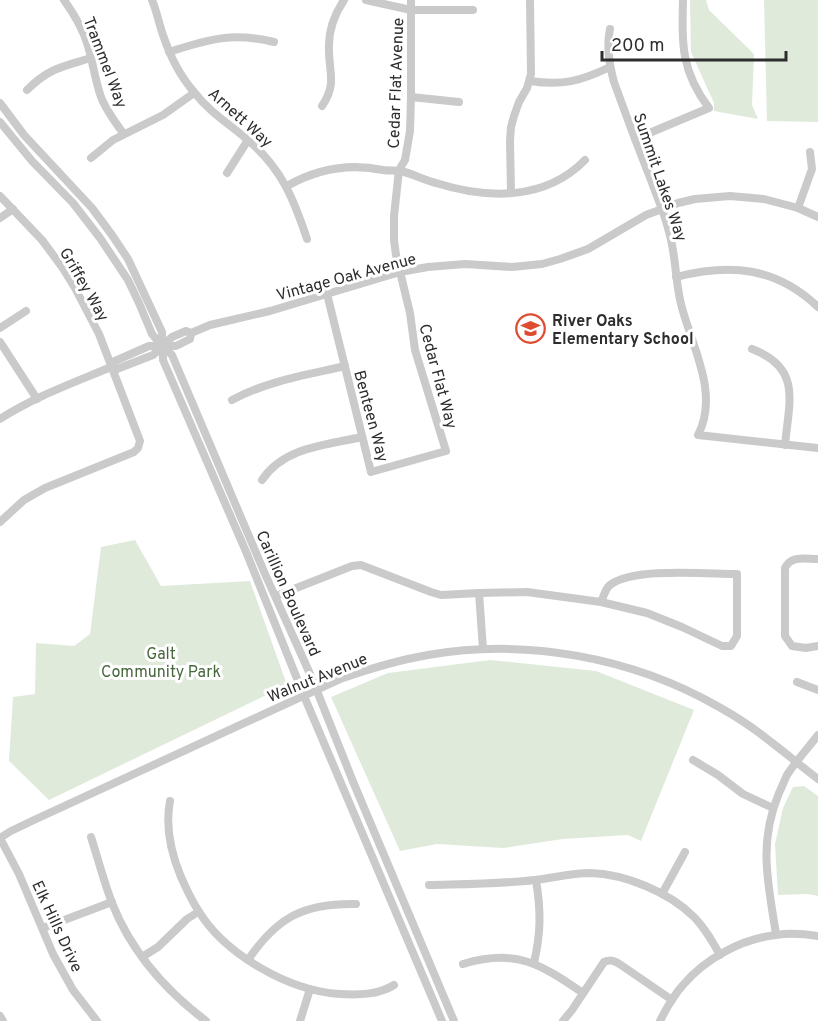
<svg xmlns="http://www.w3.org/2000/svg" width="818" height="1021" font-family="Overpass,sans-serif">
<style>
.green{fill:#e0eadb}
.lines{fill:none;stroke-linecap:round;stroke-linejoin:round}
.minor{stroke:#cacaca;stroke-width:8}
.labels{text-anchor:middle;stroke-width:6;stroke-linejoin:round;paint-order:stroke}
.street-label{font-size:16px;fill:#2d2d2d;stroke:#fff}
.poi-label{font-size:16px;font-weight:bold;fill:#2d2d2d;stroke:#fff;text-anchor:start}
.park-label{font-size:16px;fill:#46673c;stroke:#fff}
</style>
<rect width="100%" height="100%" fill="#fff"/>
<g class="green">
<polygon points="690,0 706,0 709,10 754,54 752,105 758,119 714,111 714,103 691,52"/>
<polygon points="764,0 818,0 818,122 767,121"/>
<polygon points="135,540 161,586 250,581 287,685 49,800 9,761 13,697 35,694 36,643 74,646 90,634 101,547"/>
<polygon points="490,660 596,671 694,710 641,841 628,835 563,839 503,848 437,844 400,851 331,697 388,673"/>
<polygon points="804,786 818,796 818,896 808,894 778,895 775,844 783,808 793,787"/>
</g>
<g class="lines">
<g class="minor">
<path d="M64,0C74,14 83,29 88,46C93,63 95,80 101,97C106,110 115,122 123,133"/>
<path d="M152,0C157,12 159,24 163,35C170,56 180,76 194,92C211,114 230,124 249,141C282,169 294,200 307,239"/>
<polyline points="366,0 411,10 473,10"/>
<path d="M610,29C606,47 609,64 614,82C626,115 638,148 651,180C657,197 665,214 669,232C676,255 675,280 681,304C691,345 720,393 698,435L818,448"/>
<path d="M169,52C209,39 233,32 274,42"/>
<path d="M530,81C562,86 581,81 610,67"/>
<path d="M27,90C49,68 62,67 91,58"/>
<polyline points="411,97 459,102"/>
<polyline points="0,103 24,135 92,208 112,235 128,259 162,332 163,360 247,554 304,696 442,1021"/>
<path d="M322,106C337,84 329,73 329,50C328,32 334,15 344,0"/>
<polyline points="0,122 32,161 73,203 100,238 128,280 139,303 152,334 162,346 172,355 265,574 311,676 354,784 454,1021"/>
<path d="M635,139L709,108C681,71 682,45 683,0"/>
<polyline points="91,158 113,140 163,115 194,93"/>
<polyline points="227,173 248,140"/>
<path d="M287,186C317,169 349,163 383,170C389,171 395,170 401,171C413,174 424,180 436,183C487,199 545,201 585,160"/>
<polyline points="511,193 510,140 511,127 514,116 519,102 527,88 531,74 530,0"/>
<polyline points="0,196 42,240 62,267 75,288 99,334 140,441 138,448 134,452 45,488 24,500 0,522"/>
<polyline points="798,208 812,169 810,152"/>
<polyline points="0,218 13,209"/>
<path d="M676,277C730,263 776,267 818,307"/>
<polyline points="327,294 371,472 446,451 415,350 410,313 396,255 394,240 394,216 399,170 405,160 410,131 411,97 411,0"/>
<polyline points="0,328 26,311"/>
<polyline points="0,342 37,399"/>
<path d="M752,349C802,368 789,401 785,445"/>
<polyline points="111,367 117,369 153,355 172,337 186,331 191,333 210,325 270,311 400,272 428,267 465,264 512,267 542,264 560,259 588,249 646,215 678,203 695,199 730,196 764,199 798,208 818,217"/>
<path d="M232,400C267,381 306,375 345,366"/>
<path d="M0,419C34,397 73,383 111,367L115,361L149,346H176L190,339L191,333"/>
<path d="M262,480C284,447 326,445 362,437"/>
<path d="M818,559C806,559 791,555 785,568V636L792,646L806,648L818,646"/>
<polyline points="276,596 352,566 361,565 431,592 441,595 479,593"/>
<path d="M483,649L479,593L527,592L601,602L647,613L682,627L722,646H731L737,636V574C707,574 633,567 610,585C605,589 604,596 601,602"/>
<polyline points="797,682 818,690"/>
<polyline points="693,760 718,775 743,794 773,808"/>
<path d="M170,801C165,827 171,853 181,877C186,888 191,900 198,910C224,954 289,991 340,994C358,995 378,995 394,985"/>
<path d="M91,837C98,859 104,882 112,903C131,951 165,990 206,1021"/>
<path d="M0,838L11,831L34,820L340,679C369,669 398,660 428,655C526,638 632,657 719,707C737,717 755,729 771,742C787,754 802,767 818,779"/>
<polyline points="0,838 19,874 53,954 73,990 97,1021"/>
<path d="M429,885C465,884 500,884 535,880C553,878 571,873 590,873C625,874 669,892 694,917C705,928 712,941 720,955"/>
<polyline points="662,894 685,852"/>
<polyline points="43,928 112,902"/>
<path d="M776,934C768,883 758,843 779,793C782,787 784,781 787,775C796,761 808,748 818,735"/>
<polyline points="142,957 158,947 187,919 198,912"/>
<path d="M248,960C277,917 304,903 356,904"/>
<path d="M534,963C541,932 541,911 536,880"/>
<path d="M463,964C517,948 540,964 583,993"/>
<polyline points="0,1016 3,1021"/>
<polyline points="300,1021 310,989"/>
<path d="M563,1021L572,1010L604,962C611,959 615,961 621,965L672,1000"/>
<path d="M660,1021C666,1009 673,996 683,985C705,959 741,939 776,935C789,933 805,934 818,936"/>
</g>
</g>
<defs>
<symbol id="school-ring" viewBox="-11 -11 22 22"><circle r="9.5" fill="#fff" stroke="#e04c32" stroke-width="1.5"/><path d="M0-5L7-2L0 1L-7-2ZM-4 1L0 2.5L4 1V4Q0 6-4 4Z" fill="#e04c32"/></symbol>
</defs>
<g fill-rule="evenodd">
<use href="#school-ring" x="514" y="312" width="33" height="33"/>
</g>
<g class="labels">
<g class="street-label">
<text transform="translate(106 62) rotate(69)" y="6">Trammel Way</text>
<text transform="translate(395 83) rotate(-88)" y="6">Cedar Flat Avenue</text>
<text transform="translate(241 117) rotate(42)" y="6">Arnett Way</text>
<text transform="translate(661 177) rotate(71)" y="6">Summit Lakes Way</text>
<text transform="translate(346 276) rotate(-15)" y="6">Vintage Oak Avenue</text>
<text transform="translate(85 284) rotate(60)" y="6">Griffey Way</text>
<text transform="translate(439 376) rotate(75)" y="6">Cedar Flat Way</text>
<text transform="translate(372 416) rotate(75)" y="6">Benteen Way</text>
<text transform="translate(289 593) rotate(66)" y="6">Carillion Boulevard</text>
<text transform="translate(317 677) rotate(-22)" y="6">Walnut Avenue</text>
<text transform="translate(58 926) rotate(65)" y="6">Elk Hills Drive</text>
</g>
<g class="poi-label">
<text x="552" y="326">River Oaks<tspan x="552" dy="18">Elementary School</tspan></text>
</g>
<g class="park-label">
<text x="161" y="659">Galt<tspan x="161" dy="18">Community Park</tspan></text>
</g>
</g>
<path d="M602 51v9h184v-9" fill="none" stroke="#2d2d2d" stroke-width="3"/>
<text x="611" y="51" font-size="18" fill="#2d2d2d" stroke="#ffffff" stroke-width="4.5" paint-order="stroke">200 m</text>
</svg>
